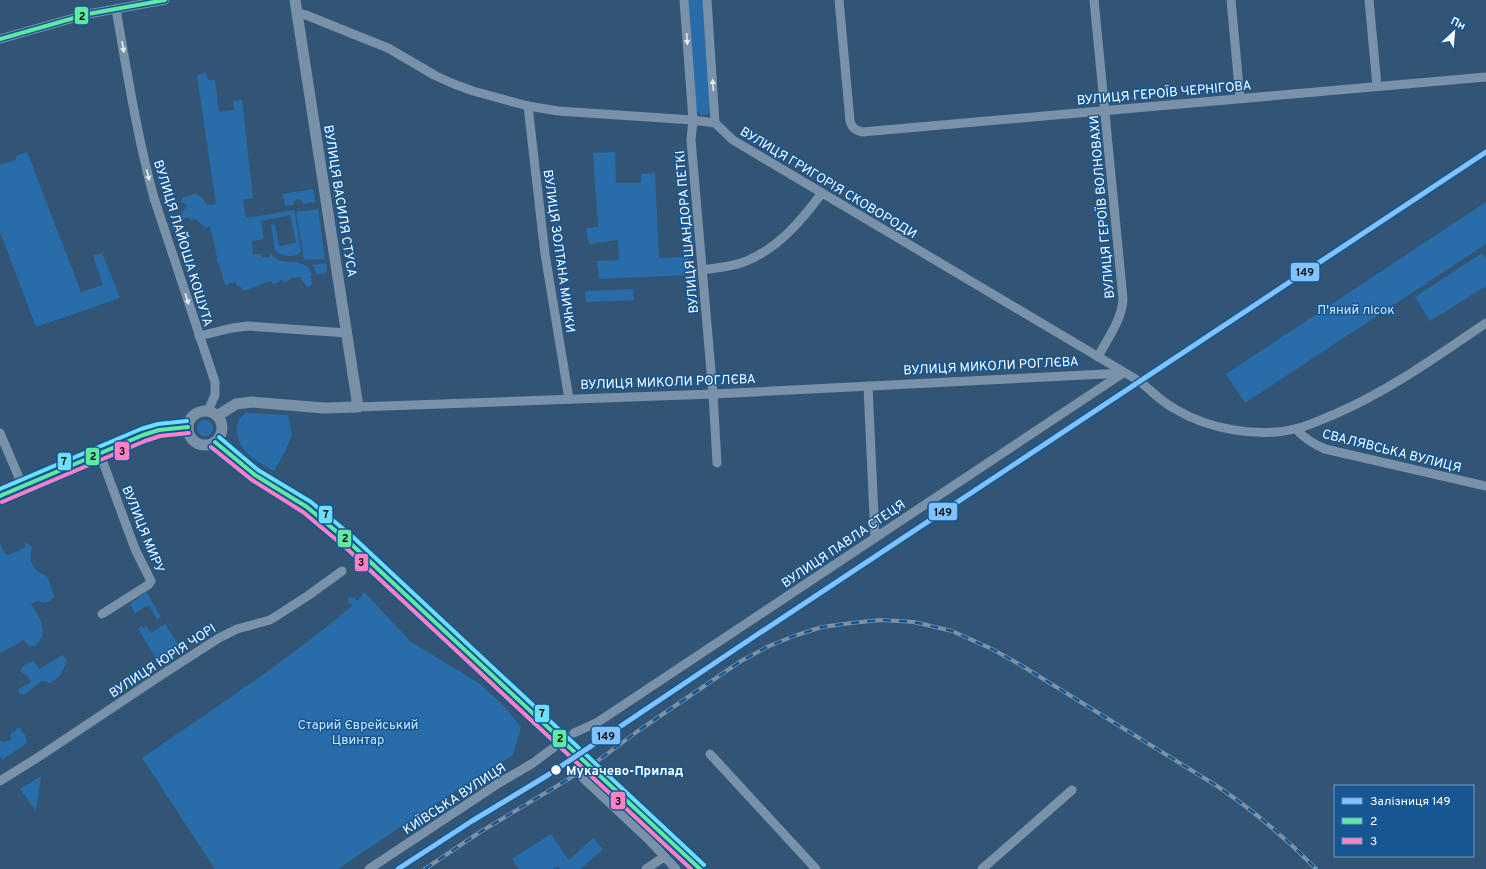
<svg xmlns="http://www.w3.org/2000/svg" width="1486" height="869" font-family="Overpass,sans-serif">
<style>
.green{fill:#286caa}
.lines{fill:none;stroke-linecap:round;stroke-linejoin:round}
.minor-tunnel{stroke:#516e8b;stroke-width:9;stroke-dasharray:9 4.5;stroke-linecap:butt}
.minor{stroke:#7992a9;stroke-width:9}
.major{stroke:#7991a7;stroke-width:11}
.rail-casing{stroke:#7b92a9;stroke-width:4}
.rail{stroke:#155693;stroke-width:2.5;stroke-dasharray:8;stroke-linecap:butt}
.major-bridge{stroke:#7991a7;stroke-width:11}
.bus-1-casing{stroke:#155693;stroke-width:7}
.bus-2-casing{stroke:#155693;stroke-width:7}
.bus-3-casing{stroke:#155693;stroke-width:7}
.bus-1{stroke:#60e9a3;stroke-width:4}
.bus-2{stroke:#ff80c5;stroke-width:4}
.bus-3{stroke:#6ddff8;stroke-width:4}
.rail-1-casing{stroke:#155693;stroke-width:8}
.rail-1{stroke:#80c4ff;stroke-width:5}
.oneway{fill:#e4e9ee}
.stop-dot{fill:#fff;stroke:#155693;stroke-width:1.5}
.labels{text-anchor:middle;stroke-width:3;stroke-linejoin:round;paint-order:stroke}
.street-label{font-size:13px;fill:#fff;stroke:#155693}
.park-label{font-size:13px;fill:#cae5fc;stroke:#155693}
.stop-label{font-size:13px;font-weight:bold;fill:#fff;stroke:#155693;text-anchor:start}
.line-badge{stroke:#155693;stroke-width:1.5}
.pale-badge-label{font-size:11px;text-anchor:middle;font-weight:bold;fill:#111}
</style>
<rect width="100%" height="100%" fill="#325576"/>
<g class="green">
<path d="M688,0H703L710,112C705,118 699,115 696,109Z"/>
<path d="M206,73L208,80H215L219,112L234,110L233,101L242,100L253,198L243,200L246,218L294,210L295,214L301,252C293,259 283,256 275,251L271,225L275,224L279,246L296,243L290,215L261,221L264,239L252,241L253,254H261L262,258L270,257V253C273,256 277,260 281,261C293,263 308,260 312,275H310L312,283L310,286L307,287L302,280L301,277L292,278L286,282L280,280L277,283L273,284L271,281C264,282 258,287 250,288L248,290H244L239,286H237L235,282L225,285L220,267L217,261V256L210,226L206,228C202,224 199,223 195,219L191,220L188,217L182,220L181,214L187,206L184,203H180V202L183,197L196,194L202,198L207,205L216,204L197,75Z"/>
<polygon points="27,152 81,292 103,285 93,256 102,253 120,298 36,327 0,232 0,165 16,160 16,156"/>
<polygon points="615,152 616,183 641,183 641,174 655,173 659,258 688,257 690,275 599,279 597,261 619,260 618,240 589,244 586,228 598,227 593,153"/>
<polygon points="313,189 315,202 303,204 302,201 298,199 294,201 293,205 285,206 283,194"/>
<polygon points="1486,202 1486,244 1245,403 1226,374"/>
<polygon points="318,209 325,259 304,260 296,212"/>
<polygon points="1482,253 1486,258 1486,286 1430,321 1415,297"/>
<polygon points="326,263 327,273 316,274 314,267 311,265"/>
<polygon points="633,289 634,300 586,302 585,291"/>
<path d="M246,413L288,415L292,435L285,452L274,471C259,463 238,452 237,431C236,423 239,418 246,413Z"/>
<circle cx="205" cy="428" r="8"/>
<path d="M0,543L4,553L8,555L25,548V543L29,544L32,547L30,559C36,571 35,571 47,576C49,581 54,594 54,598L45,603L37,601L31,604C40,618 50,633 35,646H29L23,639C17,646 8,648 0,653Z"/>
<polygon points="146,592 161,617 157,619 149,605 135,613 130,604"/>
<path d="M364,592L410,641L480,684L504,706L521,727L513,755L424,811L338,869H215L142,758C213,709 286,662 352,606L348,601V598L353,597L357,601Z"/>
<polygon points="165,624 180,648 158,662 138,628 142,626 143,628 146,626 151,633"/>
<path d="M63,655L67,661L60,676L51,683L42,681C35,685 31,691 23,695L19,693V689L31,682L27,675L21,673C20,665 28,663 34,661L39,669Z"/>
<path d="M17,728H19C23,732 27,737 27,743L2,760L0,756V741L5,742L11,740V733L16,731Z"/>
<polygon points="41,776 36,811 20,789"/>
<polygon points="551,834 569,860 593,838 603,849 581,869 560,869 558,866 553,869 519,869 512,859"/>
</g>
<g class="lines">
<polyline class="minor-tunnel" points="553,748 574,733"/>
<g class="minor">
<polyline points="684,0 693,120 691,140 713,394 717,463"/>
<polyline points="707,0 715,123"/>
<path d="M839,0L850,121C852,128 855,130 862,132L1486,77"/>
<path d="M1094,0L1123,299C1122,320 1107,339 1098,357"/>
<polyline points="1231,0 1240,98"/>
<polyline points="1369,0 1377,86"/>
<path d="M116,9C127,72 137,136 154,198L215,382V395L208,411"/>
<path d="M297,13L306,15L348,32L388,48L436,76L454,84L473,91L528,106L558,111L693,120L715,123L733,140L1139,381C1151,390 1161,402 1175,409C1208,429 1258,438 1295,429C1309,426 1322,419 1335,414C1389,391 1437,356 1486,323"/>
<polyline points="0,39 88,14 165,0"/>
<polyline points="528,106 545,254 569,399"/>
<path d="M702,270C716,268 731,267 744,262C778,249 801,221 822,193"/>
<polyline points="199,336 232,328 248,326 347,333"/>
<polyline points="868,386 875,538"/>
<polyline points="358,407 713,394 1124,373"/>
<path d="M1296,429C1305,439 1313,444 1325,449L1486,486"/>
<polyline points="0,433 23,487"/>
<polyline points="100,454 135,549 151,581 148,585 102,614"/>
<polyline points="574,733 598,722 1123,373"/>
<polyline points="710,754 816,869"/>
<polyline points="582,777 649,840 676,869"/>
<polyline points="0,781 40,756 166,672 219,638 237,629 270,620 278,615 309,595 342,571"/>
<polyline points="369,869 499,783 533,763 553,748"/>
<polyline points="646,869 664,857"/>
<polyline points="982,869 1072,790"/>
</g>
<g class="major">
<circle cx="205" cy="428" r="17"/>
<polyline points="217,416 236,404 252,402 324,408 358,407 295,0"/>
<polyline points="215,442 255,475 307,507 364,556"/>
<polyline points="0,496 143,435 159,430 188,427"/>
</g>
<defs>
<path id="rail" d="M425,869L480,832L592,765L638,731L741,661L769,646L794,636L822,627L851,623L881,620L914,622L952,631L992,649L1019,664L1217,786C1254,811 1285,837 1316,869"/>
</defs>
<use href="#rail" class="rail-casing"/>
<use href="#rail" class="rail"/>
<polyline class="major-bridge" points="364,556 700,869"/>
<defs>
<g id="bus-1">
<polyline points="0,39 88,14 165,0"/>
<polyline points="215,442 255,475 307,507 349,542 700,869"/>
<polyline points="0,496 143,435 159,430 188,427"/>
</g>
<g id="bus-2">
<polyline points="211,447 252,480 303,512 345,547 691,869"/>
<polyline points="2,502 145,441 160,436 189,433"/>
</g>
<g id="bus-3">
<polyline points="219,437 258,470 311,502 353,537 704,865"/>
<polyline points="0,489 141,429 158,424 187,421"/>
</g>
</defs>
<use href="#bus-1" class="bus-1-casing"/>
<use href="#bus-2" class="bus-2-casing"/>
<use href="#bus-3" class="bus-3-casing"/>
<use href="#bus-1" class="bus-1"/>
<use href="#bus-2" class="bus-2"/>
<use href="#bus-3" class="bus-3"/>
<defs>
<polyline id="rail-1" points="398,869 472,821 548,775 752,638 1486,152"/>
</defs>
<use href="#rail-1" class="rail-1-casing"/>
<use href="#rail-1" class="rail-1"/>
</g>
<defs><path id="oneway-solid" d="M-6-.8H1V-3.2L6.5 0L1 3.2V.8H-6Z"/></defs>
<g class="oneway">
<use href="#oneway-solid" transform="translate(687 39) rotate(86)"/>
<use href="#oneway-solid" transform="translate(123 47) rotate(80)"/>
<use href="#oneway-solid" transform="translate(713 85) rotate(-94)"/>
<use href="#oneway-solid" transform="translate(148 175) rotate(76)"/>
<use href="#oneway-solid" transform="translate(187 299) rotate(72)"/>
</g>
<circle class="stop-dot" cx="556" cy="770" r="5.5"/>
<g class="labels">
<g class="street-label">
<text transform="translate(1164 92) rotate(-5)" y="5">ВУЛИЦЯ ГЕРОЇВ ЧЕРНІГОВА</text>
<text transform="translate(829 182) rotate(31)" y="5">ВУЛИЦЯ ГРИГОРІЯ СКОВОРОДИ</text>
<text transform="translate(341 201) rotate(81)" y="5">ВУЛИЦЯ ВАСИЛЯ СТУСА</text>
<text transform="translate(1101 207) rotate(-95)" y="5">ВУЛИЦЯ ГЕРОЇВ ВОЛНОВАХИ</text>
<text transform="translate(686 232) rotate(-95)" y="5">ВУЛИЦЯ ШАНДОРА ПЕТКІ</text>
<text transform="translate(184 243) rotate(73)" y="5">ВУЛИЦЯ ЛАЙОША КОШУТА</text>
<text transform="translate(560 251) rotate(82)" y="5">ВУЛИЦЯ ЗОЛТАНА МИЧКИ</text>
<text transform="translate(991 365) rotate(-3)" y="5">ВУЛИЦЯ МИКОЛИ РОГЛЄВА</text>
<text transform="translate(668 381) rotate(-2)" y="5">ВУЛИЦЯ МИКОЛИ РОГЛЄВА</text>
<text transform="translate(1392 450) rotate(14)" y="5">СВАЛЯВСЬКА ВУЛИЦЯ</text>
<text transform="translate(144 529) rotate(68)" y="5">ВУЛИЦЯ МИРУ</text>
<text transform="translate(843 543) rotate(-34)" y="5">ВУЛИЦЯ ПАВЛА СТЕЦЯ</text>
<text transform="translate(162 660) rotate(-33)" y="5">ВУЛИЦЯ ЮРІЯ ЧОРІ</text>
<text transform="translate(454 798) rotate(-33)" y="5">КИЇВСЬКА ВУЛИЦЯ</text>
</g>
<g class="park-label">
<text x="1356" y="314">П'яний лісок</text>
<text x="358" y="729">Старий Єврейський<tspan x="358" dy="15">Цвинтар</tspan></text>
</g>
<g class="stop-label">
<text x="566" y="775">Мукачево-Прилад</text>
</g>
</g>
<g class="line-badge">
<rect x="74" y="6" width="15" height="19" rx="4" fill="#60e9a3"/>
<rect x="1290" y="262" width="30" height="20" rx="4" fill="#80c4ff"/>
<rect x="114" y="441" width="16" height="20" rx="4" fill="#ff80c5"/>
<rect x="85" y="447" width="15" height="19" rx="4" fill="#60e9a3"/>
<rect x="57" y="452" width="15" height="19" rx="4" fill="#6ddff8"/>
<rect x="928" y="502" width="30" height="19" rx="4" fill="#80c4ff"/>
<rect x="318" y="505" width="15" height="19" rx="4" fill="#6ddff8"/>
<rect x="337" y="529" width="15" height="19" rx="4" fill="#60e9a3"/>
<rect x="354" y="553" width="15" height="19" rx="4" fill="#ff80c5"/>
<rect x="534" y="704" width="16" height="19" rx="4" fill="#6ddff8"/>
<rect x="591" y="726" width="30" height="19" rx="4" fill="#80c4ff"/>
<rect x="552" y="729" width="15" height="19" rx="4" fill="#60e9a3"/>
<rect x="610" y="791" width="16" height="19" rx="4" fill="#ff80c5"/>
</g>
<g class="pale-badge-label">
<text x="82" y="20">2</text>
<text x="1305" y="276">149</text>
<text x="122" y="455">3</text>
<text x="93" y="460">2</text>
<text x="64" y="465">7</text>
<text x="943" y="516">149</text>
<text x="326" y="518">7</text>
<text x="345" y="542">2</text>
<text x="361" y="566">3</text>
<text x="542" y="717">7</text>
<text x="606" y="740">149</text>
<text x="560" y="742">2</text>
<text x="618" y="805">3</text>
</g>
<rect x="1334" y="785" width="140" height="72" fill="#155693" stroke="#739abe"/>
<rect x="1342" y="798" width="20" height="6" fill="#80c4ff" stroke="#739abe"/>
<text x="1370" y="805" font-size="12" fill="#ffffff">Залізниця 149</text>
<rect x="1342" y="818" width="20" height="6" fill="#60e9a3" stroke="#739abe"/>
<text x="1370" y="825" font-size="12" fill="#ffffff">2</text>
<rect x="1342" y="838" width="20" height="6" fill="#ff80c5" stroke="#739abe"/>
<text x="1370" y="845" font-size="12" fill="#ffffff">3</text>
<g transform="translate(1454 32) rotate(26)" stroke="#155693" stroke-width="3" paint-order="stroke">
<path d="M0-3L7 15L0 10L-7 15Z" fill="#ffffff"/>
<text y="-6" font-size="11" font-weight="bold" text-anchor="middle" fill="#ffffff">Пн</text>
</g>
</svg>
